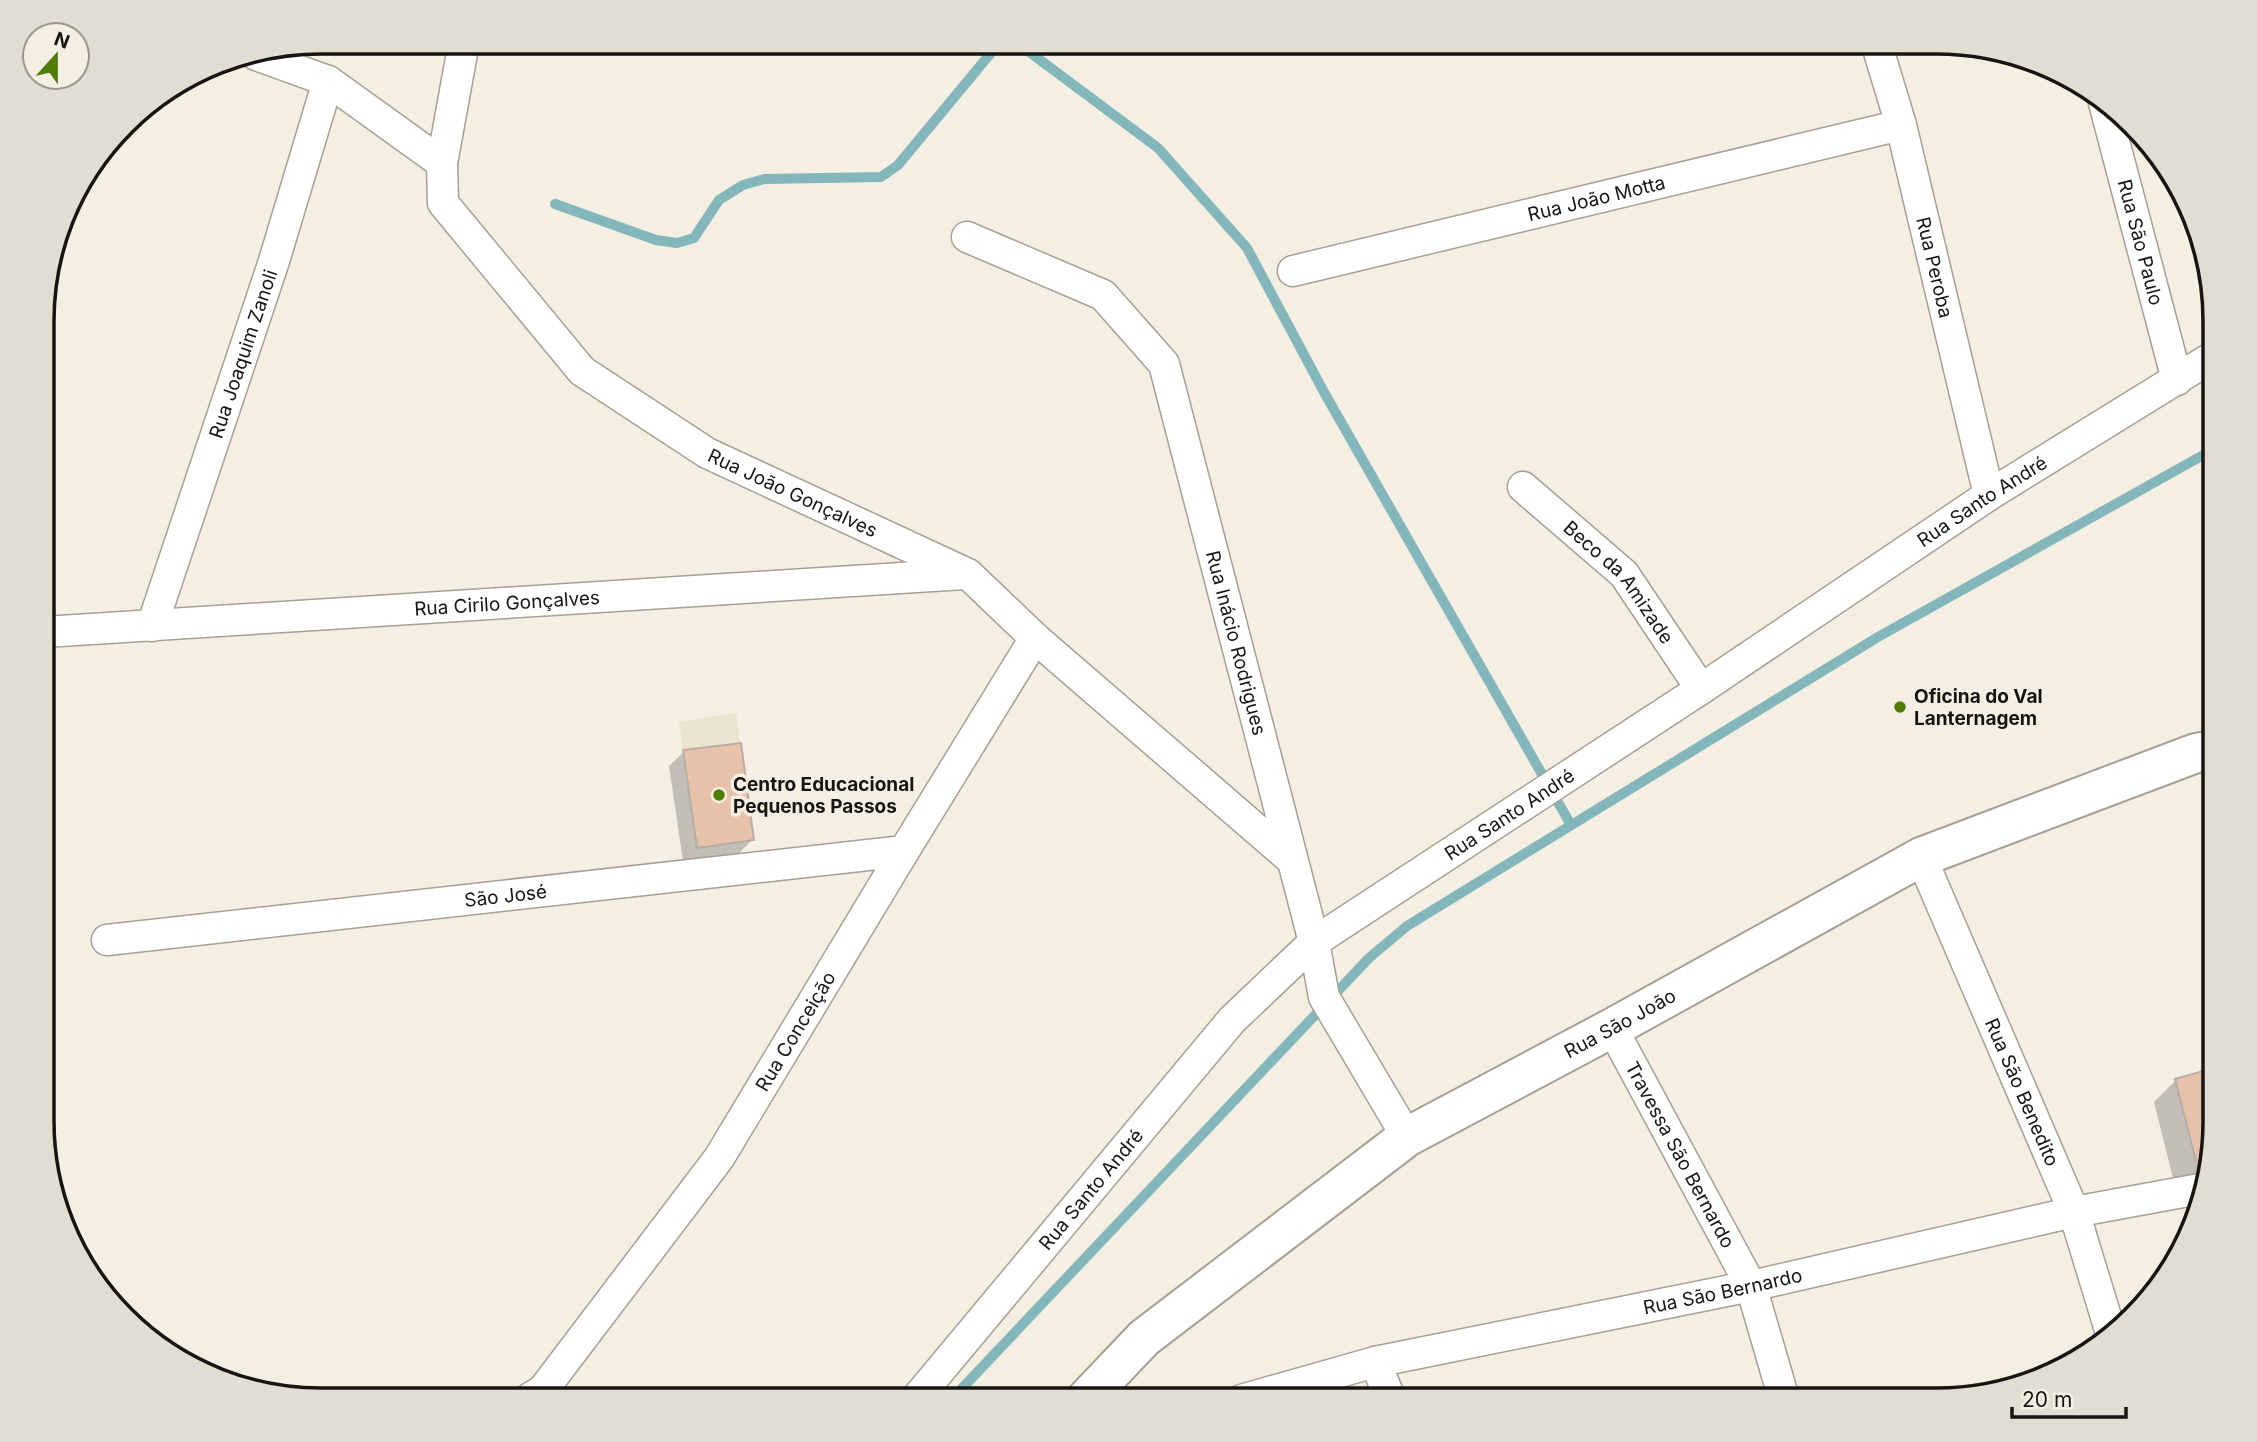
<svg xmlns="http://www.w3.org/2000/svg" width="2257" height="1442" font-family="Inter,sans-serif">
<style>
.built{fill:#ece2d0}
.shadow{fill:#0003}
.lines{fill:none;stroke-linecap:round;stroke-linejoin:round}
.stream{stroke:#83b7bc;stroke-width:10}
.building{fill:#e8c1aa;stroke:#b8ada6;stroke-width:2}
.street-casing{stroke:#a6a095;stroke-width:33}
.secondary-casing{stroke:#a6a095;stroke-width:42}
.street{stroke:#fff;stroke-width:30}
.secondary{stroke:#fff;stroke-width:38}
.poi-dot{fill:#4f7d03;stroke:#f4eee3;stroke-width:2.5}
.labels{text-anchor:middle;stroke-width:7;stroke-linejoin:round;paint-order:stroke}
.street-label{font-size:19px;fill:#171512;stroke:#f4eee3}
.poi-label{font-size:19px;font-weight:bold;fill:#171512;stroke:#f4eee3;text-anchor:start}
.rim{fill:none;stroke:#171512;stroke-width:3.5}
</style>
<rect width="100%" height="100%" fill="#f4eee3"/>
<polygon class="built" points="736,713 754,840 697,848 679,722"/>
<g class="shadow">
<polygon points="684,752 753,839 738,854 683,861 669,766"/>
<polygon points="2214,1070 2214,1139 2208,1174 2174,1182 2154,1102 2176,1080"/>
</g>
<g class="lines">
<g class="stream">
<polyline points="1016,42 1158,148 1247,248 1325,394 1571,825"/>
<polyline points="555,204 656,240 677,243 694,238 719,200 743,185 764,179 881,177 898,165 1000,42"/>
<polyline points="951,1400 1369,958 1407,926 1878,637 2214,449"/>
</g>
</g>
<g class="building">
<polygon points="741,743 754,840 697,848 683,750"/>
<polygon points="2214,1068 2214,1139 2211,1157 2196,1161 2175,1079"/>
</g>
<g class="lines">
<defs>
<g id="street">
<path id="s1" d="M464,42L442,163L443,203L582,371L707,453L968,574L1035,638L1292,860"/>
<path id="s2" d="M1876,42L1901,125L1989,495"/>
<polyline points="256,55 328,81 442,163"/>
<path id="s3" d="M2104,103L2177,380"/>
<path id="s4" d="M967,237L1103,295L1164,364L1314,942L1324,997L1407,1137"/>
<path id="s5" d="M1293,271L1901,125"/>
<path id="s6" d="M1523,487L1624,574L1701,689"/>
<path id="s7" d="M152,626L274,261L328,81"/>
<path id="s8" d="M44,632L964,574"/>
<path id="s9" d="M1921,857L2074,1212L2110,1330"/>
<path id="s10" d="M107,940L904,851"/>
<path id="s11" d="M1612,1028L1751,1286L1784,1399"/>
<polyline points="1375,1362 1391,1400"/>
<path id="s12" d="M916,1399L1232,1020L1314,942L1701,689L1989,495L2214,356"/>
<path id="s13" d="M527,1400L543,1390L719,1158L904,851L1035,638"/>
<path id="s14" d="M1241,1400L1375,1362L1751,1286L2074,1212L2205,1188"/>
</g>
<g id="secondary">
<path id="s15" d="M1085,1400L1144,1338L1407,1137L1612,1028L1921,857L2196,753L2214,750"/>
</g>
</defs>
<use href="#street" class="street-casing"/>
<use href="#secondary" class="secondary-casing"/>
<use href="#street" class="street"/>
<use href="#secondary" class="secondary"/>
</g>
<g class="poi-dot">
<circle cx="1900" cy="707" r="7"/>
<circle cx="719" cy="795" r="7"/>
</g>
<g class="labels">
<g class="street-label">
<text dy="7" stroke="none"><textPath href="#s5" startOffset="312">Rua João Motta</textPath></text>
<text dy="7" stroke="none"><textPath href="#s3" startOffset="144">Rua São Paulo</textPath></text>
<text dy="7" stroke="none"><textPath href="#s2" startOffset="233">Rua Peroba</textPath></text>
<text dy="7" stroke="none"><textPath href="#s7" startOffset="287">Rua Joaquim Zanoli</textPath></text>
<text dy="7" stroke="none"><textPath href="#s1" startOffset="625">Rua João Gonçalves</textPath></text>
<text dy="7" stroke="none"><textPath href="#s12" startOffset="1407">Rua Santo André</textPath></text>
<text dy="7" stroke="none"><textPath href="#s6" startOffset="136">Beco da Amizade</textPath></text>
<text dy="7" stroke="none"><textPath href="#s8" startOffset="464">Rua Cirilo Gonçalves</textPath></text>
<text dy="7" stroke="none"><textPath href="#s4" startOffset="528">Rua Inácio Rodrigues</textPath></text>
<text dy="7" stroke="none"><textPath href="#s12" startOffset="840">Rua Santo André</textPath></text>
<text dy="7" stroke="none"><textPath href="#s10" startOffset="401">São José</textPath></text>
<text dy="7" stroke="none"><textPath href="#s15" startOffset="658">Rua São João</textPath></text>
<text dy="7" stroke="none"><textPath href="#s13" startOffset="458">Rua Conceição</textPath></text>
<text dy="7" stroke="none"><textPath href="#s9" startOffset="256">Rua São Benedito</textPath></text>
<text dy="7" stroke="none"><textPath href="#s11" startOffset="144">Travessa São Bernardo</textPath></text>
<text dy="7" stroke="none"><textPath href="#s12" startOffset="273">Rua Santo André</textPath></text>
<text dy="7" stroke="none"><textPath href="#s14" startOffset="494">Rua São Bernardo</textPath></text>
</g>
<g class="poi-label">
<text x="1914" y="703">Oficina do Val<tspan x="1914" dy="22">Lanternagem</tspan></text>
<text x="733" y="791">Centro Educacional<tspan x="733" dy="22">Pequenos Passos</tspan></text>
</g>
</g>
<path d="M0 0H2257V1442H0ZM321 54H1936A267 267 0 0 1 2203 321V1121A267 267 0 0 1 1936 1388H321A267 267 0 0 1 54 1121V321A267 267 0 0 1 321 54Z" fill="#e2ddd2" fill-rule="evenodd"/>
<path class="rim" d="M321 54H1936A267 267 0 0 1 2203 321V1121A267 267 0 0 1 1936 1388H321A267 267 0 0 1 54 1121V321A267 267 0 0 1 321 54Z"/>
<g transform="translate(56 56) rotate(21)"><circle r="33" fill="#f4eee3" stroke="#9c978f" stroke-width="2"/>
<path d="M0-5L12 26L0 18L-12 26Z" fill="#4f7d03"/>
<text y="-10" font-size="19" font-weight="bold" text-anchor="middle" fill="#171512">N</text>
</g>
<path d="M2012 1407v10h114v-10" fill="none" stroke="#171512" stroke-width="3.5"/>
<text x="2022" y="1407" font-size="21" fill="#171512" stroke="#f4eee3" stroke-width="5" paint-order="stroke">20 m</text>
</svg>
